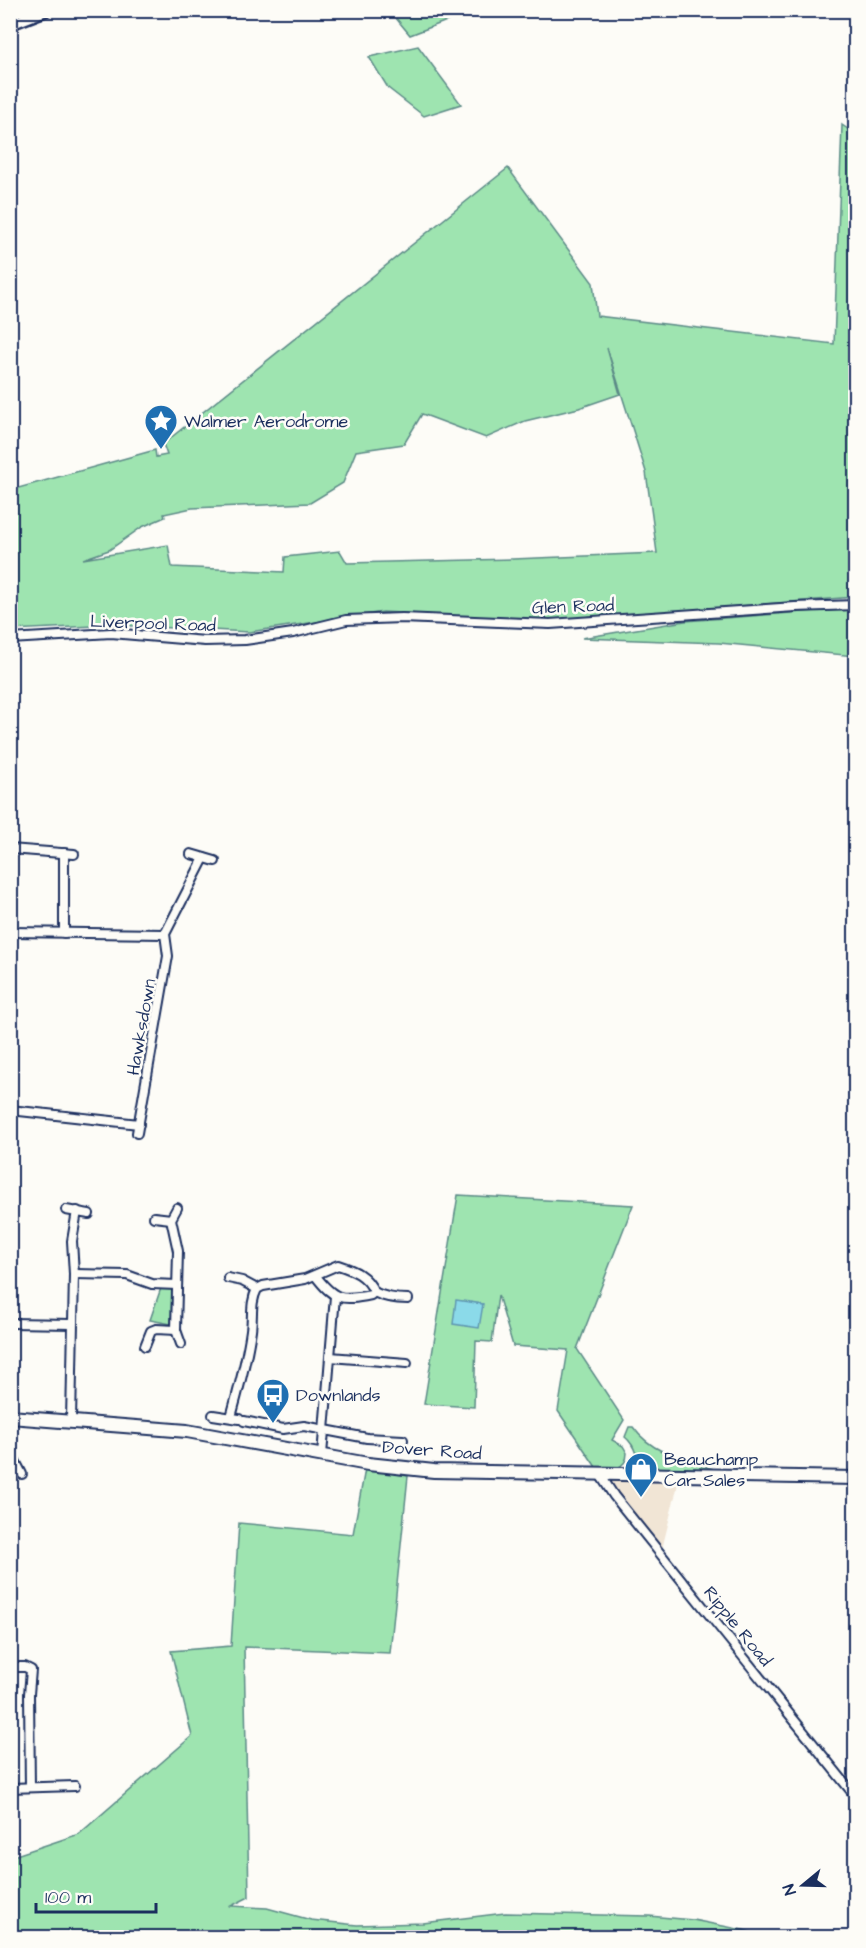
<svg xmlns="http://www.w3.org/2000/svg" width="866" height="1948" font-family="'Architects Daughter',sans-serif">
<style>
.built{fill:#f1e5d5}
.green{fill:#9ee4b0;stroke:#5c8a87;stroke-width:1.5;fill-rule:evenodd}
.water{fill:#8bdae9;stroke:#5e96b1;stroke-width:1.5}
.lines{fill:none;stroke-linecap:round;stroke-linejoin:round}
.street-casing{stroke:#1b2f5e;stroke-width:12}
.secondary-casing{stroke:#1b2f5e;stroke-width:15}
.primary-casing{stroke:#1b2f5e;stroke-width:16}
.street{stroke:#fdfcf7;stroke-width:8}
.secondary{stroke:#fdfcf7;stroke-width:10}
.primary{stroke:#fdfcf7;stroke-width:12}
.labels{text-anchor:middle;stroke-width:5;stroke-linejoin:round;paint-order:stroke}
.poi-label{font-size:18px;fill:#1b2f5e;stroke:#fdfcf7;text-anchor:start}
.street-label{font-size:18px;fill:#1b2f5e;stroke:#fdfcf7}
</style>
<rect width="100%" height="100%" fill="#fdfcf7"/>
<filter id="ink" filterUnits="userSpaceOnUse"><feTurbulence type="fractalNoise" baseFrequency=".0167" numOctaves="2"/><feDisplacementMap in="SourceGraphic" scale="12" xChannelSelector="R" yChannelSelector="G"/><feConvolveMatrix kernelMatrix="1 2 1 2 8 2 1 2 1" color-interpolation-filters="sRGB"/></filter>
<g filter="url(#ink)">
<polygon class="built" points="611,1480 679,1480 662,1549 616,1494"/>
<g class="green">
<polygon points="390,11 473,11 410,35"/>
<polygon points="418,46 461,104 424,116 388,88 369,57"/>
<path d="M842,125L855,134V597L549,621L383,612L249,632L116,625L11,630V490L155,450L156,457L167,455L163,444L508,168L593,283L597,316L834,344ZM607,348L646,472L657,553L513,559L347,563L340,551L285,557L284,572L172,567L168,545L83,559L109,550L142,527L165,517L164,514L192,508L310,503L343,483L356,451L404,444L422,414L486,438L525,421L579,408L620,394Z"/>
<polygon points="855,608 855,656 719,643 582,638 685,621"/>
<path d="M458,1195L633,1205L577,1349L624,1420L612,1440L623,1446L627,1453C627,1470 609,1471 596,1467L558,1411L568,1350L513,1346L498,1295L492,1342L476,1341L474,1407L424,1404Z"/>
<polygon points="161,1288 172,1289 171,1324 150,1320"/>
<path d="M629,1427H633C652,1454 685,1460 714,1469L645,1468C634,1460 638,1447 625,1437Z"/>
<polygon points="365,1469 408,1476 390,1653 244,1647 249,1897 231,1906 267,1908 311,1920 357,1925 423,1923 505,1913 649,1916 693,1920 743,1930 770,1937 11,1937 10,1857 79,1834 192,1736 171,1651 231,1646 239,1523 353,1534"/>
</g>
<polygon class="water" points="456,1300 483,1304 479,1328 453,1324"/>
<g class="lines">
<defs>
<g id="street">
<polyline points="10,639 111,633 205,641 245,640 293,633 346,620 402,618 550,624 795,607 856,605"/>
<polyline points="10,849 74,854"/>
<polyline points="191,854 215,861"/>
<polyline points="10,932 165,934"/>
<polyline points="64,933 64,853"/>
<polyline points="10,1110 139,1124"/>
<polyline points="137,1133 168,956 165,934 204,858"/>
<polyline points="177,1208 171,1219 178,1251 176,1330 181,1344"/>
<polyline points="66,1210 89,1214"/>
<polyline points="154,1217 171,1219"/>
<polyline points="74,1274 127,1275 152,1284 177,1285"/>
<polyline points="228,1278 242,1281 257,1289"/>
<path d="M374,1292C385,1298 396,1299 408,1299"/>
<polyline points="10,1323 72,1324"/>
<polyline points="145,1346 151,1331 156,1329 176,1330"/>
<polyline points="330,1357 407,1363"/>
<polyline points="213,1415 239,1419"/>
<path d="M231,1417C239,1388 247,1360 251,1330C253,1315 250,1303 257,1289L263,1286L305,1279L338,1265C353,1270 367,1275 374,1292L371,1295C341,1301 334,1300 315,1275"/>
<polyline points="71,1420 74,1274 72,1241 77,1211"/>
<polyline points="244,1421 283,1429 304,1426 367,1438 403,1440"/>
<polyline points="10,1442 12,1455 22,1474"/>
<polyline points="322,1455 335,1296"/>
<polyline points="599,1473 614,1496 856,1797"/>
<polyline points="10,1667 25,1667 31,1670 29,1694 30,1787"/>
<polyline points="10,1788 75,1786"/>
</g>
<polyline id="secondary" points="10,24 46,10"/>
<polyline id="primary" points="10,1417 187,1431 368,1464 434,1471 856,1478"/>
</defs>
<use href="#street" class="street-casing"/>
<use href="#secondary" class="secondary-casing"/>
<use href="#primary" class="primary-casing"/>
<use href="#street" class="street"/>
<use href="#secondary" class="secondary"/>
<use href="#primary" class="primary"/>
</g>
</g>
<defs>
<symbol id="sight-pin" viewBox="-11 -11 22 30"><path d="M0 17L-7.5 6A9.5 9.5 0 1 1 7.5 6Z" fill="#1f6fb2" stroke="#fdfcf7"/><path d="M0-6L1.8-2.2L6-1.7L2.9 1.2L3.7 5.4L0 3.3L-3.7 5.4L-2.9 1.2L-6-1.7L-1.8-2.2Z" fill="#fff"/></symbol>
<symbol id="bus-pin" viewBox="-11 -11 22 30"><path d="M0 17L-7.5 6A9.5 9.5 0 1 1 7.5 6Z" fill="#1f6fb2" stroke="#fdfcf7"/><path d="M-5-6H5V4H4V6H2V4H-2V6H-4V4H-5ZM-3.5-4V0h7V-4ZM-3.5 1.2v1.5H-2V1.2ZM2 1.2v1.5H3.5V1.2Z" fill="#fff"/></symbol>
<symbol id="shop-pin" viewBox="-11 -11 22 30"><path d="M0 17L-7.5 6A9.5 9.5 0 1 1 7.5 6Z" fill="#1f6fb2" stroke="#fdfcf7"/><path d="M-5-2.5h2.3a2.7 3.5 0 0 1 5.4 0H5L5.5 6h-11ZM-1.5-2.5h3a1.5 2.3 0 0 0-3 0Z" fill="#fff"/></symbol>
</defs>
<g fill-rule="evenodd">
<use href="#sight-pin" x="142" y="402" width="38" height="52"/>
<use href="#bus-pin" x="254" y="1376" width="38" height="52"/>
<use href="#shop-pin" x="622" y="1450" width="38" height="52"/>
</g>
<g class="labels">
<g class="poi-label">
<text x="184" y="427">Walmer Aerodrome</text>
<text x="296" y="1401">Downlands</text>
<text x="664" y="1465">Beauchamp<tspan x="664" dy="21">Car Sales</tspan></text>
</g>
<g class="street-label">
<text transform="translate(573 606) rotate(-2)" y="6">Glen Road</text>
<text transform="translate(153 623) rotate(2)" y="6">Liverpool Road</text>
<text transform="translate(141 1027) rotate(-80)" y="6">Hawksdown</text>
<text transform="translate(432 1450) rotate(4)" y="6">Dover Road</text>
<text transform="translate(738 1626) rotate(51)" y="6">Ripple Road</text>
</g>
</g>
<rect width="866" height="1948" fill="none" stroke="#fdfcf7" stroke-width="36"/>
<rect x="18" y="18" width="830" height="1912" fill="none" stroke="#1b2f5e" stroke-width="2" filter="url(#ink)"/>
<g transform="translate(803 1885) rotate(251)" stroke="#fdfcf7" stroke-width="4.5" paint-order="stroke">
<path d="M0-4.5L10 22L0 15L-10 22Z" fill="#1b2f5e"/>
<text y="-9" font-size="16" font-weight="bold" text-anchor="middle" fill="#1b2f5e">N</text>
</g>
<path d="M36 1903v9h120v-9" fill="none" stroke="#1b2f5e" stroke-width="3"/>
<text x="45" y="1903" font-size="18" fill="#1b2f5e" stroke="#fdfcf7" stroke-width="4.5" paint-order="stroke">100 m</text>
</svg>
